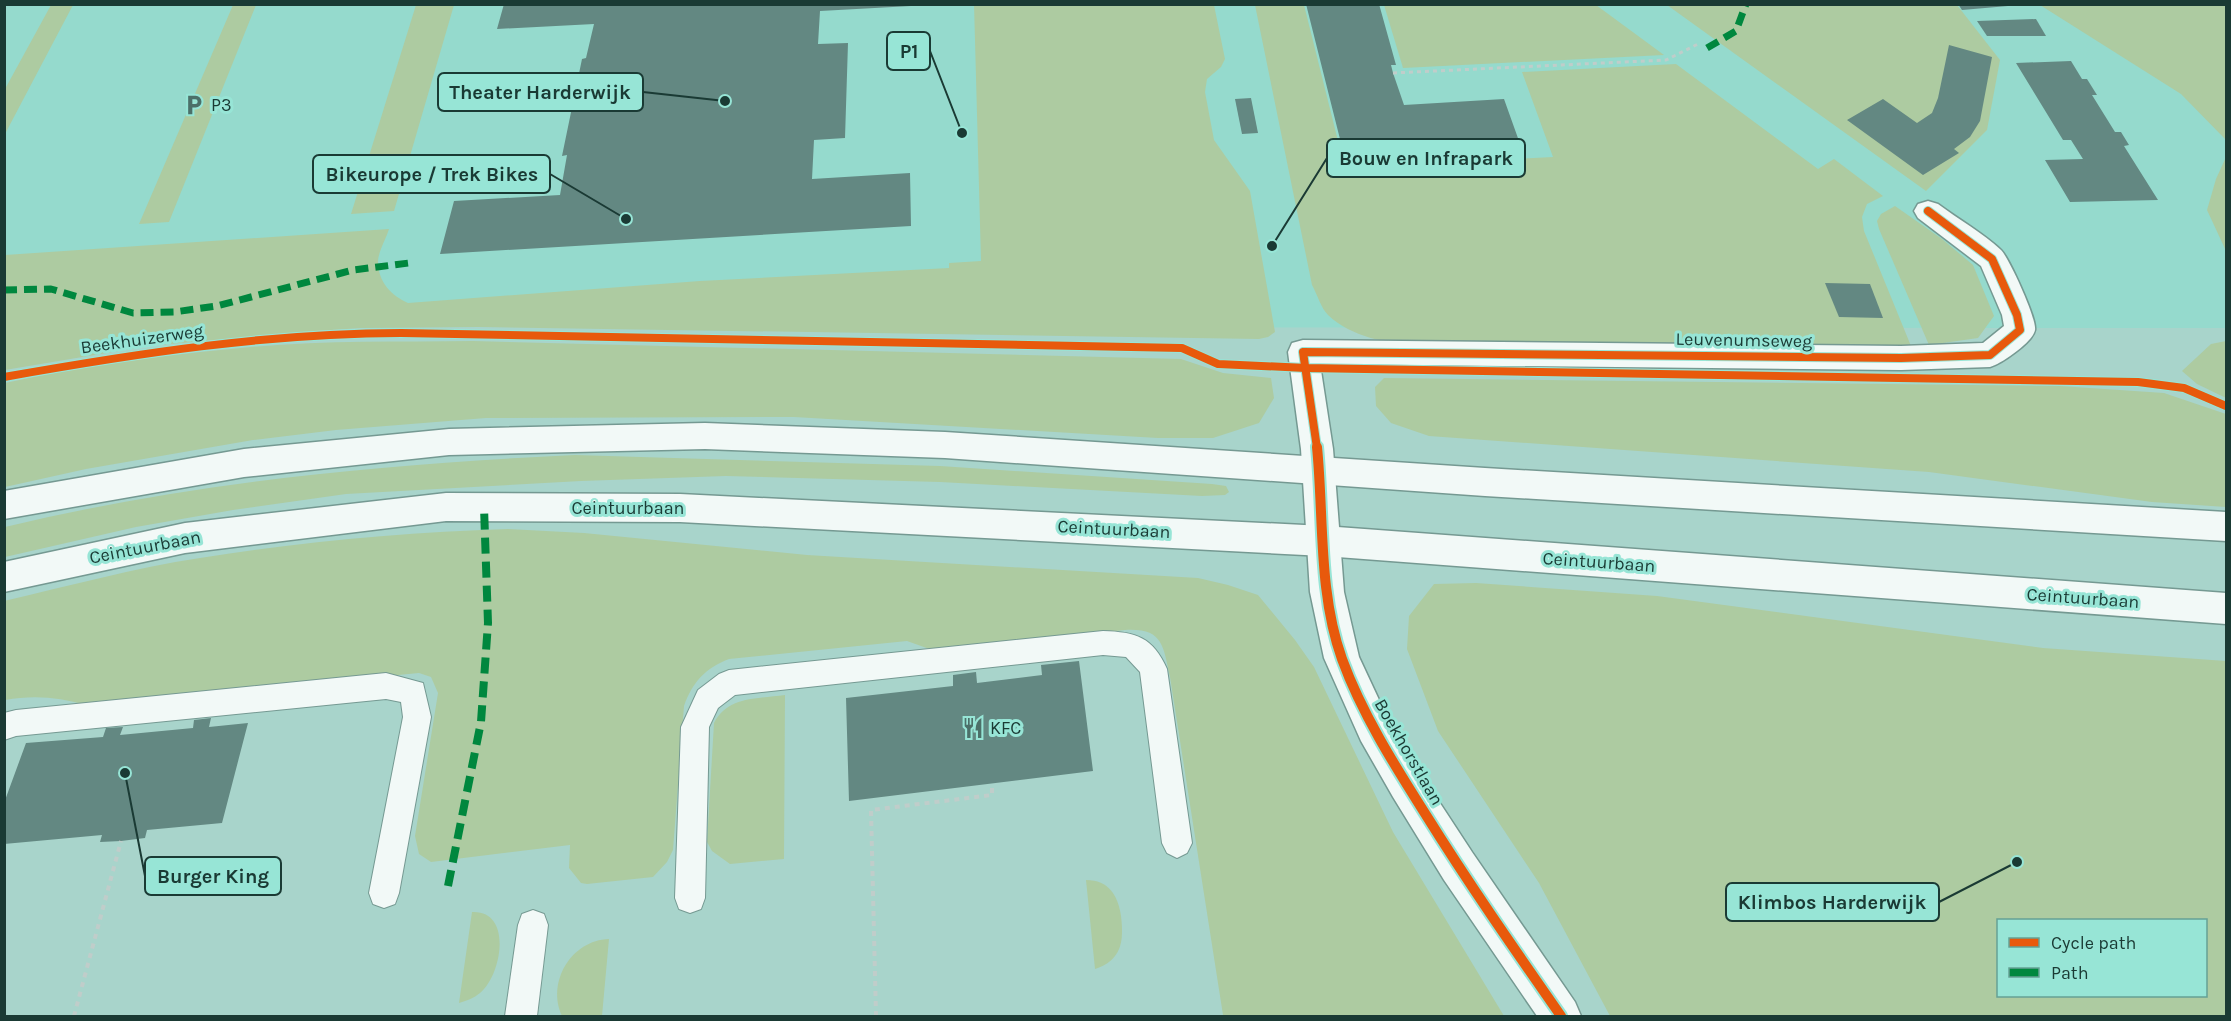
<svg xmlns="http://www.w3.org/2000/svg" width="2231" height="1021" font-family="Karla,sans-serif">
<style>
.built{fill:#95dacd}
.green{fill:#adcba1;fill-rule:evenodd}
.building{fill:#638882}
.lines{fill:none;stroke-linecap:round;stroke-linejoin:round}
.service-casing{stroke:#759992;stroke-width:2}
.minor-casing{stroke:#759992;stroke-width:3}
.primary-casing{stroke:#759992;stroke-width:3}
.path-far1{stroke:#c0cdca;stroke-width:3;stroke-dasharray:4 4;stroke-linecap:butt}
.path{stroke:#c0cdca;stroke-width:4;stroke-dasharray:5 5;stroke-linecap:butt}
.service{fill:#f2f9f7;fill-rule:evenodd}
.minor{fill:#f2f9f7;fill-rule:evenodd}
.primary{fill:#f2f9f7;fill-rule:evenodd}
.quiet-far1{stroke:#00873e;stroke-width:7;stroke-dasharray:13 7;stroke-linecap:butt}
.quiet{stroke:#00873e;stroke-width:8;stroke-dasharray:16 8;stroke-linecap:butt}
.cycleway-far1-casing{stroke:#97e5d6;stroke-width:10}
.cycleway-casing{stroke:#97e5d6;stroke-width:14}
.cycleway-far1{stroke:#e8590c;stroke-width:8}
.cycleway{stroke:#e8590c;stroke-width:10}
.labels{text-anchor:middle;stroke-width:6;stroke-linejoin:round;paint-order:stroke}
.poi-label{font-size:18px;fill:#1a3a34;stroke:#97e5d6;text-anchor:start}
.street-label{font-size:18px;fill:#1a3a34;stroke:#97e5d6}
.leader{fill:none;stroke:#1a3a34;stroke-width:2}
.callout-dot{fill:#1a3a34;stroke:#97e5d6;stroke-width:2}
.callout{fill:#97e5d6;stroke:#1a3a34;stroke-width:2}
.callout-label{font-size:20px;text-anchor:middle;font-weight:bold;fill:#1a3a34}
</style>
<rect width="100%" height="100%" fill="#a8d4cb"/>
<polygon class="built" points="5,5 2151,5 2226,114 2226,328 362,327 5,351"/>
<g class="green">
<path d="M974,4L1214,5L1225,59L1221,67L1207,79L1205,92L1214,140L1250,191L1275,332L1268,337L1259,339L478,327L361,328L302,332L148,346L5,370V255L389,229C386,239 378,252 378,262C378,282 392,296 408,303L700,281L949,268V263L981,261Z"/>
<polygon points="51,5 73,5 5,134 5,89"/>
<polygon points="233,5 256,5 169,222 139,224"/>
<polygon points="416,5 454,5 394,211 351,214"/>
<path d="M1255,5H1304L1339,145L1365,144L1371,166L1553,157L1522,72L1676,64L1818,169L1834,159L1883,196L1867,204L1862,217L1864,231L1911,346H1417C1387,343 1351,337 1328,315C1321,308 1317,294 1312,285Z"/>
<polygon points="1384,5 1596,5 1664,55 1403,68"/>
<polygon points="1667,5 1957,5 2000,60 1987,130 1926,191"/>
<polygon points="2040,5 2226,5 2226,140 2181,94"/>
<polygon points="2226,157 2226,251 2207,210 2216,179"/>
<polygon points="1895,206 1942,239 1973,265 1994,316 1978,338 1929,345 1879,229 1877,221 1881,214"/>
<path d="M473,341L1181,359L1223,373L1271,378L1274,398L1259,423L1213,438H1158L794,417L486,418L336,430L253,440L86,469L5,487V383C79,367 155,356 231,349C311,340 392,342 473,341Z"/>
<polygon points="2226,341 2226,398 2197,384 2182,371 2211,344"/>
<polygon points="1384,378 2060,386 2164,393 2226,414 2226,507 2152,502 1929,472 1429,436 1391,423 1376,406 1375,387"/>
<path d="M575,455L940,466L1212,484L1226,486L1229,492L1225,495L1202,496L940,482L726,476L581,481L346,494L233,510L136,527L5,557V527C192,482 383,464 575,455Z"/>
<path d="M508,529L584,533L807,555L1198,578L1228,585L1258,595L1295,640L1314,667L1393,832L1504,1016H1213L1223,1015L1170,677C1163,645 1163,628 1125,630L935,651L907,641L729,659C705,668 692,683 684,706L673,850L667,862L653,877L587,884L581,883L569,868L570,845L431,862L419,854L415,836L438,693L431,677L419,673L86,705C59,697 33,695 5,700L4,601C69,586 134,568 200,558C301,542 405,532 508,529Z"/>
<path d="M1476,583L1657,596L2043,648L2226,661V1016H1610L1539,883L1438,731L1407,649L1409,616L1434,584ZM1998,920H2206V996H1998Z"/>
<path d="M785,695L784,859L730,864L712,851L707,842L714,723C728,696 758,699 785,695Z"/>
<path d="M1086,880C1109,880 1118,896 1121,916C1124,941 1122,960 1095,969Z"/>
<path d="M472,912C513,910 502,975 480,993C474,998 466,1001 459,1003Z"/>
<path d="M609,939L602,1016H562C546,983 571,940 609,939Z"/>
</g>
<g class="building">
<polygon points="504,4 911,4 911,6 820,11 818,44 848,43 845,138 814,140 812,179 910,173 911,226 440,254 454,201 560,195 567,155 562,156 582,59 586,58 594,24 497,29"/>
<polygon points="1306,4 1379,4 1396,65 1391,65 1393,73 1404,105 1504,99 1524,155 1374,164 1368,142 1341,143"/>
<polygon points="1958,4 2006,4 2008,6 1962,10"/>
<polygon points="2036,19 2046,36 1987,36 1977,21"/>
<polygon points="1949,45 1992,57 1980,121 1970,137 1954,149 1959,153 1923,175 1847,120 1883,99 1917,123 1932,113 1938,98"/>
<polygon points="2071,61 2082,79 2087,79 2097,95 2092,95 2115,132 2121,132 2129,145 2124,146 2158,200 2070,202 2045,160 2083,159 2071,140 2063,140 2016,63"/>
<polygon points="1251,98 1258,133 1242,134 1235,99"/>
<polygon points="1825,283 1870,284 1883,318 1839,317"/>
<polygon points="1079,661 1093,771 849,801 846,698 953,686 953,675 976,672 977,683 1042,675 1041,665"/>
<polygon points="211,718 209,727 248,723 222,823 147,830 145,838 121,841 100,842 102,835 4,844 4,803 26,743 103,737 106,728 123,727 120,735 193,728 194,720"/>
</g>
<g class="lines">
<defs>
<g id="service">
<path d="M1103,631C1136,632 1153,637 1167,669L1192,843L1187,853L1177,858L1167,853L1162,843L1140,672L1126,657L1103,655L735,695L718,708L709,727L705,898L701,909L690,913L679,909L675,898L681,727L698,690L719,674L729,670Z"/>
<polygon points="386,673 423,683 431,717 399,893 395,904 384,908 373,904 369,893 403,717 401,702 386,699 16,736 4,740 4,713 16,710"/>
<polygon points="533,910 544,914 548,925 537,1016 505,1016 518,925 522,914"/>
</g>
<path id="minor" d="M1928,201L1938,204C1958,219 1983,233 2001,250C2009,258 2037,319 2035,330C2033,342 2001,364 1990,367L1901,370L1320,364L1333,449L1344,592L1359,657L1387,717L1419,771L1472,852L1575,1002L1581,1016H1537L1444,880L1393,797L1361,741L1324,658L1310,592L1301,449L1288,352L1292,343L1303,340L1901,346L1983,343L2004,326L2002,315L1981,266L1918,218L1914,211L1918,204Z"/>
<g id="primary">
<polygon points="705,423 945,432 1485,468 2226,512 2226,541 1485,496 945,458 705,449 449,455 244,477 4,519 4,491 244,449 449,429"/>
<polygon points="446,493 680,494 1324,526 2226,593 2226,624 1324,556 680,522 446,521 185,553 4,592 4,562 185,523"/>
</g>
</defs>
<use href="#service" class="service-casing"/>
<use href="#minor" class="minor-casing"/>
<use href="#primary" class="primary-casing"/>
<polyline class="path-far1" points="1393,73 1666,60 1700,43"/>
<g class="path">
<polyline points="74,1016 121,841"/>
<polyline points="876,1016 871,810 992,795 992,784"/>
</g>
<use href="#service" class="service"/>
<use href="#minor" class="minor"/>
<use href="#primary" class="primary"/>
<g class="quiet-far1">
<polyline points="1707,48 1736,31 1746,4"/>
<polyline points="4,290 51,289 133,313 174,312 217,306 353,270 409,263"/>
</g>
<polyline class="quiet" points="448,886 481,722 488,623 484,507"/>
<defs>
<g id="cycleway-far1">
<path d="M4,377C134,354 268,333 401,333L1182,348L1218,364L1306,368L2138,382L2184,388L2226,406"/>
<polyline points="1317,448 1303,352 1901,358 1990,355 2020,330 2017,315 1992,259 1928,211"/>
</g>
<path id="cycleway" d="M1317,447C1324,517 1318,592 1342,659C1362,714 1395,766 1426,815C1469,884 1515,950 1561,1016"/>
</defs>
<use href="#cycleway-far1" class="cycleway-far1-casing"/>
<use href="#cycleway" class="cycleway-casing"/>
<use href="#cycleway-far1" class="cycleway-far1"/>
<use href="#cycleway" class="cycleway"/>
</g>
<defs>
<symbol id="parking-bare" viewBox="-9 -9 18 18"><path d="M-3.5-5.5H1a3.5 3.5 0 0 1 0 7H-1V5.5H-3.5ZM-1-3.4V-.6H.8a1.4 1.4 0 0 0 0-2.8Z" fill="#4c7069" stroke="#97e5d6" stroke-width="2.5" paint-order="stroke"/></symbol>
<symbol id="restaurant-bare" viewBox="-9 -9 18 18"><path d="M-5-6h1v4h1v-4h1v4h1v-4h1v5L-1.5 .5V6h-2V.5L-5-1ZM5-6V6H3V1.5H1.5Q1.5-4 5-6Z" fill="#4c7069" stroke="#97e5d6" stroke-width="2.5" paint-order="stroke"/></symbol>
</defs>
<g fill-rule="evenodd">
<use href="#parking-bare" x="179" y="90" width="30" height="30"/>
<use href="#restaurant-bare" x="958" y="713" width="30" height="30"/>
</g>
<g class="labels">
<g class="poi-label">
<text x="211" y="111">P3</text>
<text x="990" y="734">KFC</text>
</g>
<g class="street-label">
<text transform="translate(142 339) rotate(-8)" y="6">Beekhuizerweg</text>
<text transform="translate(1744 340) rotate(1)" y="6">Leuvenumseweg</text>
<text x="628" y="514">Ceintuurbaan</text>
<text transform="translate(1114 529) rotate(3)" y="6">Ceintuurbaan</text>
<text transform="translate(145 547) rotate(-11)" y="6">Ceintuurbaan</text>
<text transform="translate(1599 562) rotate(4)" y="6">Ceintuurbaan</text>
<text transform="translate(2083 598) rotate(4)" y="6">Ceintuurbaan</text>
<text transform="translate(1409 752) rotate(60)" y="6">Boekhorstlaan</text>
</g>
</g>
<path class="leader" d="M962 133L930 51M725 101L643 92M1272 246L1327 158M626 219L550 174M125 773L145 876M2017 862L1939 902"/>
<g class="callout-dot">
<circle cx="962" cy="133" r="6"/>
<circle cx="725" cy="101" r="6"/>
<circle cx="1272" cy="246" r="6"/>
<circle cx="626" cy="219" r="6"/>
<circle cx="125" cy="773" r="6"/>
<circle cx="2017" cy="862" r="6"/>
</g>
<g class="callout">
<rect x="887" y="32" width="43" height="38" rx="6"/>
<rect x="438" y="73" width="205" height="38" rx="6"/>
<rect x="1327" y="139" width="198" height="38" rx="6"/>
<rect x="313" y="155" width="237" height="38" rx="6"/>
<rect x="145" y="857" width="136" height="38" rx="6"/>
<rect x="1726" y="883" width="213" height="38" rx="6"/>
</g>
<g class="callout-label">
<text x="909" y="58">P1</text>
<text x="540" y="99">Theater Harderwijk</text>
<text x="1426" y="165">Bouw en Infrapark</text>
<text x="432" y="181">Bikeurope / Trek Bikes</text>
<text x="213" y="883">Burger King</text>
<text x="1832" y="909">Klimbos Harderwijk</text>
</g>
<rect width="2231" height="1021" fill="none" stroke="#1a3a34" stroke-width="12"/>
<rect x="1997" y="919" width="210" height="78" fill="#97e5d6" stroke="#65a195" stroke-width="1.5"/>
<rect x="2009" y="938" width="30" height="9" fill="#e8590c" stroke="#65a195" stroke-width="1.5"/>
<text x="2051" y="949" font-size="18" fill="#1a3a34">Cycle path</text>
<rect x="2009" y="968" width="30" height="9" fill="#00873e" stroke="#65a195" stroke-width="1.5"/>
<text x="2051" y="979" font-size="18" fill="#1a3a34">Path</text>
</svg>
